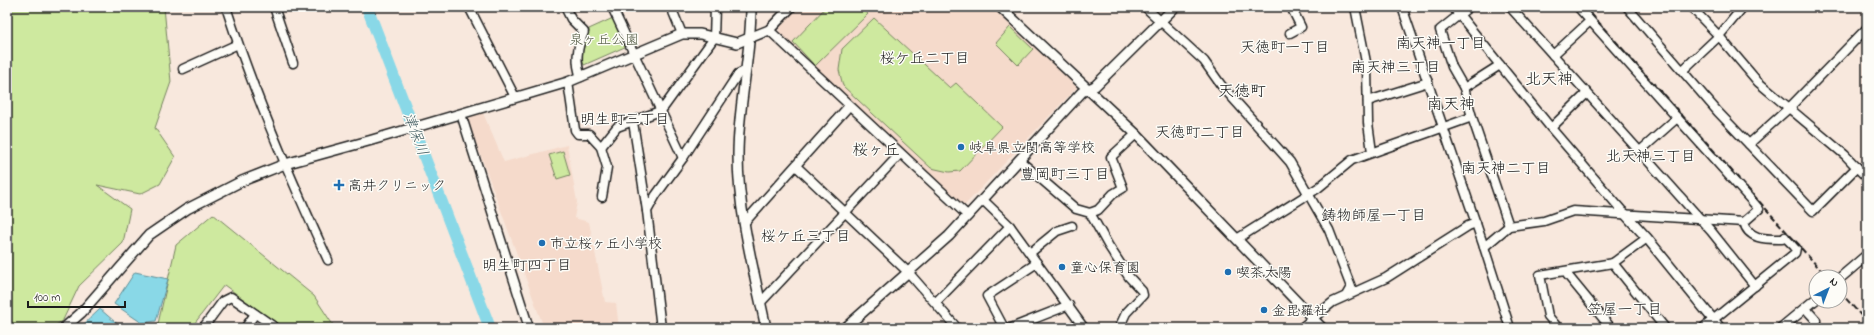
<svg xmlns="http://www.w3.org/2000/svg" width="1874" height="335" font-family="'Indie Flower','Klee One',sans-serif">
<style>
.built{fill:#f5dacb}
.green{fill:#cee99f;stroke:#75825e}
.water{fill:#89d8e7;stroke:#5d8d96}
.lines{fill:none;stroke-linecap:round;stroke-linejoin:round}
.river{stroke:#89d8e7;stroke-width:12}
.minor-casing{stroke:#1c1c1c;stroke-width:11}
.tertiary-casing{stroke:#1c1c1c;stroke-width:12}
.minor{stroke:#fdfcf7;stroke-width:8}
.tertiary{stroke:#fdfcf7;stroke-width:9}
.rail{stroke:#1c1c1c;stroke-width:2;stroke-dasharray:6 3;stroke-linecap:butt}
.poi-dot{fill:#1f6fb2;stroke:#fdfcf7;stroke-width:1.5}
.labels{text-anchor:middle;stroke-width:3;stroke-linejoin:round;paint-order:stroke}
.park-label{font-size:14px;fill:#515a43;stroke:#fdfcf7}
.poi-label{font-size:14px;fill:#1c1c1c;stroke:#fdfcf7;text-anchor:start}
.neighbourhood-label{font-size:15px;fill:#1c1c1c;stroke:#fdfcf7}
.water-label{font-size:15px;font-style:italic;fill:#425e63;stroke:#fdfcf7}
.quarter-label{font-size:16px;fill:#1c1c1c;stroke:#fdfcf7}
</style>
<rect width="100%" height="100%" fill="#f8e8dd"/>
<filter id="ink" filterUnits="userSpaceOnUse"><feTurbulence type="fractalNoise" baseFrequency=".025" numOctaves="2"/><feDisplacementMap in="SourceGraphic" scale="8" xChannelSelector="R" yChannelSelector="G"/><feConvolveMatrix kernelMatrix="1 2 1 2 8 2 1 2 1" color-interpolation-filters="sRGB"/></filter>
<g filter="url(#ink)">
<g class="built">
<polygon points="799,7 991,7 1077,87 964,206 780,35 779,28"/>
<polygon points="483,113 504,162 567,145 577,202 574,218 589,222 605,302 616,303 619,328 544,328 467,118"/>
</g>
<g class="green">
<polygon points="7,7 164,7 171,82 155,128 175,157 160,184 140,194 97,185 130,209 123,243 79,286 63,320 52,328 7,328"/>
<polygon points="826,7 861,7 868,14 815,66 793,42"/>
<polygon points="613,18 627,46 584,65 581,57 589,29"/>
<polygon points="874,18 950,88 956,83 1002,127 960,171 949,172 931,168 843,86 839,70 842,49"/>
<polygon points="1010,27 1033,49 1018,65 996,43"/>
<polygon points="563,151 570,175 557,179 549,155"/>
<polygon points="213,214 314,296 335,328 283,328 224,285 191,328 157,328 176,245"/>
</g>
<g class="water">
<polygon points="135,272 168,279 156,321 142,323 114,304"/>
<polygon points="100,309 122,328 80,328"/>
</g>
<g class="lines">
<polyline class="river" points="367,7 490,328"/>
<defs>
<g id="minor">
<path d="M226,7C254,94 290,178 328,260"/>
<polyline points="274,7 293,63"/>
<polyline points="469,7 515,97"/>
<path d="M565,7L571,19L584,32C577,47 575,62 581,77"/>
<polyline points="612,7 683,158"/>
<polyline points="671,7 682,34"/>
<polyline points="1145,7 1204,61 1221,85 1290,162 1329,230 1351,287 1347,294"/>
<polyline points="1355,7 1367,67 1368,123 1372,152"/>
<polyline points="1402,7 1484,247 1510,328"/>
<polyline points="1453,7 1551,128 1624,213"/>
<polyline points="1510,7 1711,231 1755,286"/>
<polyline points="1627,7 1718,112 1813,211 1857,167"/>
<polyline points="1691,7 1719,36 1758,82 1845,155 1867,178"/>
<polyline points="769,30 968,216"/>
<polyline points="1290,33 1301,27 1291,7"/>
<polyline points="1553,55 1590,21"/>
<polyline points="1500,65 1464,88 1472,117 1509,226"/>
<polyline points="183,69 238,44"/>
<polyline points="1683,70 1719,36 1743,7"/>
<polyline points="568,82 575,130 578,134 589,134 601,147 607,167 602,197"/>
<polyline points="1464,88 1452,67 1440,30 1469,7"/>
<polyline points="1368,101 1428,82"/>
<polyline points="461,114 529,328"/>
<polyline points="633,122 647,211"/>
<polyline points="1551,128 1587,93"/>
<polyline points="1749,144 1789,108 1867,28"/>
<polyline points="601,147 617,127 660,111 664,107 714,38 715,7"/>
<polyline points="1640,151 1677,118"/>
<polyline points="1019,160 1076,209 1090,213 1098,210 1113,194 1123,188 1111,157 1136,134"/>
<polyline points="796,166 908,272 957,328"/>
<polyline points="983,200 1010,226 1084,328"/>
<polyline points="1090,213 1108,245 1129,277 1142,291 1143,295 1126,313 1119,328"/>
<path d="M1744,222C1748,240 1767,239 1782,239"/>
<polyline points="744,223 849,106"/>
<polyline points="1237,239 1318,188 1352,160 1472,117"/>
<polyline points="1484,247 1509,226 1544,221 1573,211 1744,222 1759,209 1578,7"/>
<polyline points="1030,253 1057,231 1072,226"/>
<polyline points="1613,263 1665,328"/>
<polyline points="1565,272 1611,328"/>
<polyline points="761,302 900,154"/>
<polyline points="936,302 1010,226"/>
<polyline points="1805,308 1816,320 1816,328"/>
<polyline points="203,328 223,301 231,297 273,326 273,328"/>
<polyline points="245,328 255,314"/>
<polyline points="661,328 647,211 656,195 683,158 738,74 746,70"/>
<polyline points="1004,328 987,296 1037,263"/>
<polyline points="1011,328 1069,305"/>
<polyline points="1301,328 1333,302 1386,278 1468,226 1476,223"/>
<polyline points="1558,328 1548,316 1540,275 1613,263 1647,238"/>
<polyline points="1703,328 1795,253 1796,248 1785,237"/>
</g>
<g id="tertiary">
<path d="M751,7C751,57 738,105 738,155C738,213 754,271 766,328"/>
<polyline points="1000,7 1136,134 1322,328"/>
<polyline points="1624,213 1647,238 1720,328"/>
<polyline points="1840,278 1867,255"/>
<polyline points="64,328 81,313 149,235 187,209 242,181 285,164 372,140 568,82 682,34 700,34 737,43 769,30 791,7"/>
<polyline points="845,328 949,236 1082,92 1095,86 1175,7"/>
<polyline points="1781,328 1816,299"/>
</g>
</defs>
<use href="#minor" class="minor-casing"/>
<use href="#tertiary" class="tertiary-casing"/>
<use href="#minor" class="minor"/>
<use href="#tertiary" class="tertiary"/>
<g class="rail">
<polyline points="1585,7 1827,277"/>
<polyline points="1840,292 1867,322"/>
</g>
</g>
</g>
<g class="poi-dot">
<circle cx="961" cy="147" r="4"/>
<path d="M337 179h4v4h4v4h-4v4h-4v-4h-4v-4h4z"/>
<circle cx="542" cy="243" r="4"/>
<circle cx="1062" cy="267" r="4"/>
<circle cx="1228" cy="272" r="4"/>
<circle cx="1264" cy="310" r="4"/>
</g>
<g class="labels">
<g class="park-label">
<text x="604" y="44">泉ヶ丘公園</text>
</g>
<g class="poi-label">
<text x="969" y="152">岐阜県立関高等学校</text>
<text x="348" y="190">高井クリニック</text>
<text x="550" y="248">市立桜ヶ丘小学校</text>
<text x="1070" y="272">童心保育園</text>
<text x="1236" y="277">喫茶太陽</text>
<text x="1272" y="315">金毘羅社</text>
</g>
<g class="neighbourhood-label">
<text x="1441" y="48">南天神一丁目</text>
<text x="1285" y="52">天徳町一丁目</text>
<text x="925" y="63">桜ケ丘二丁目</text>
<text x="1396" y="72">南天神三丁目</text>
<text x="625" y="124">明生町三丁目</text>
<text x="1200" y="137">天徳町二丁目</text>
<text x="1651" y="161">北天神三丁目</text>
<text x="1506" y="173">南天神二丁目</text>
<text x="1065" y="179">豊岡町三丁目</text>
<text x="1374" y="220">鋳物師屋一丁目</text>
<text x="806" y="241">桜ケ丘三丁目</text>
<text x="527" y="270">明生町四丁目</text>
<text x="1625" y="314">笠屋一丁目</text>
</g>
<g class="water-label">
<text transform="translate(416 134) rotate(69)" y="5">津保川</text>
</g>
<g class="quarter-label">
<text x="1549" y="84">北天神</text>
<text x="1242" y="96">天徳町</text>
<text x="1451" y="109">南天神</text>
<text x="876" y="155">桜ヶ丘</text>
</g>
</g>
<rect width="1874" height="335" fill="none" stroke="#fdfcf7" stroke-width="24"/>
<rect x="12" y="12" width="1850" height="311" fill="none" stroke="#1c1c1c" stroke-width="1.5" filter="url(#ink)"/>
<g transform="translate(1828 289) rotate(42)"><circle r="19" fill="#fdfcf7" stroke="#a3a29f"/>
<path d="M0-3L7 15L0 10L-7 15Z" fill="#1f6fb2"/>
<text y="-6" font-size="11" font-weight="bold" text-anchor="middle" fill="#1c1c1c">N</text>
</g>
<path d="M28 301v6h97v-6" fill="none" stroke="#1c1c1c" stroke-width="2"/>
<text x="34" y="301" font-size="12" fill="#1c1c1c" stroke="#fdfcf7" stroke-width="3" paint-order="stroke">100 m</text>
</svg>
